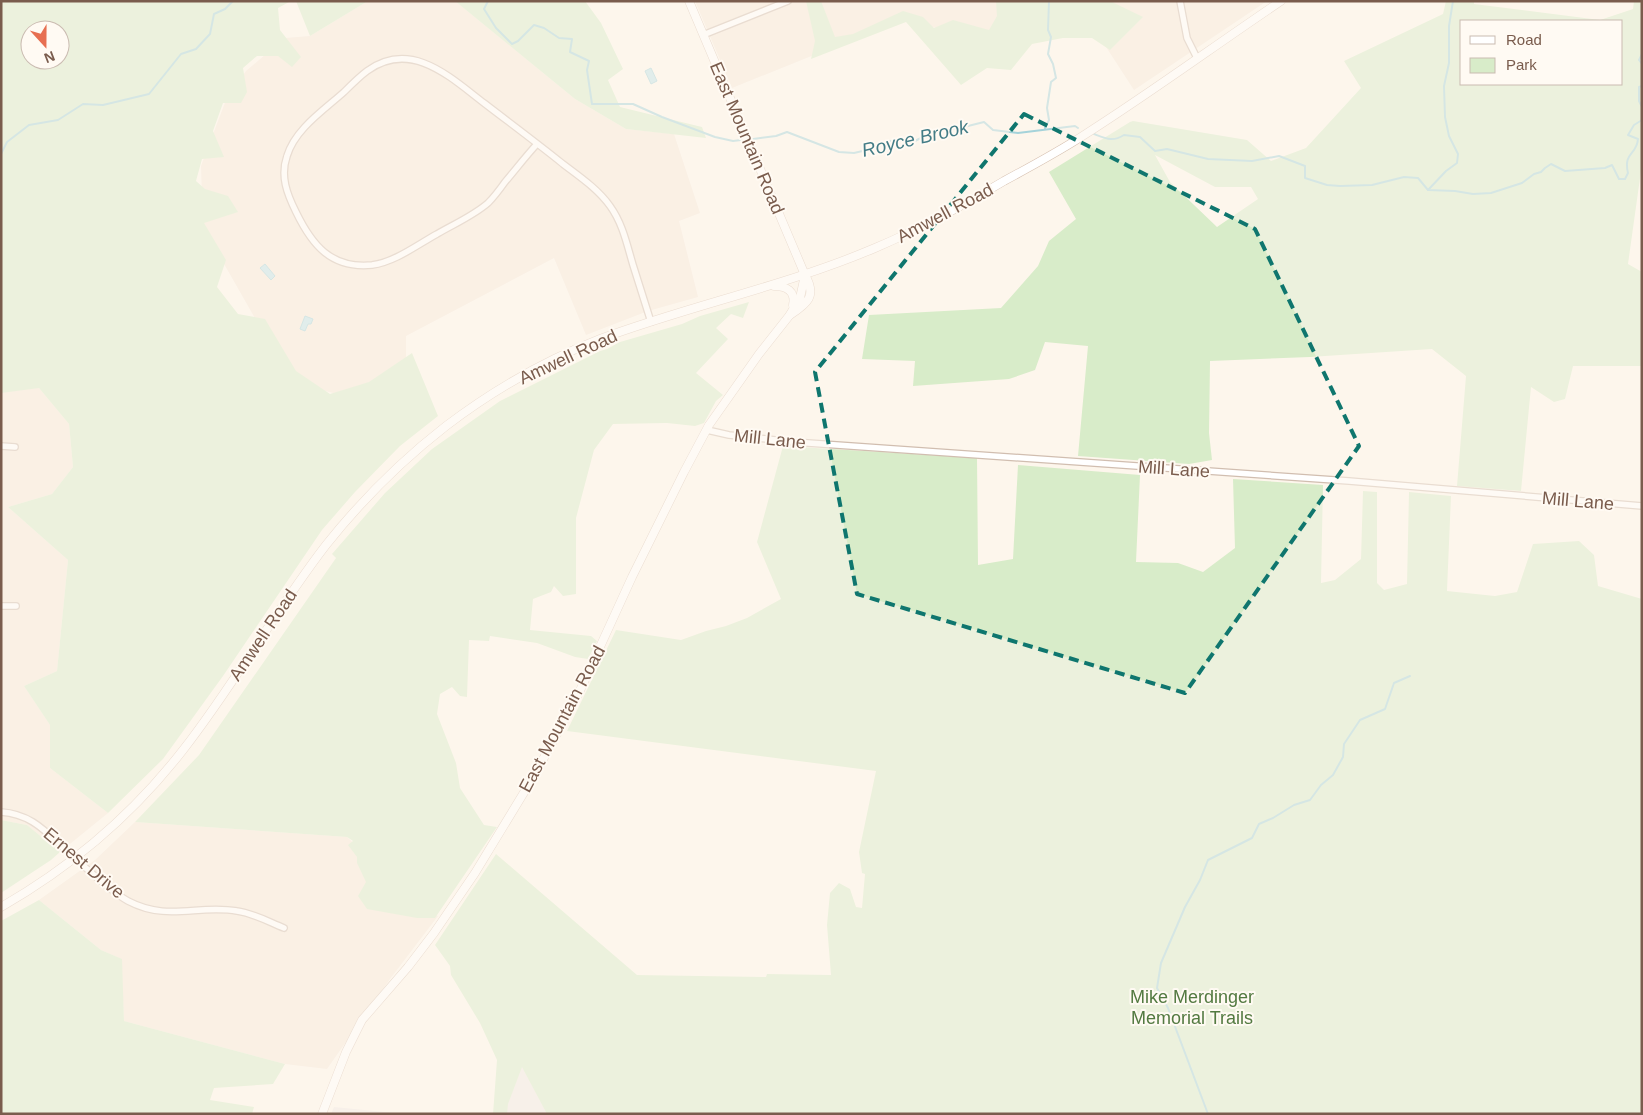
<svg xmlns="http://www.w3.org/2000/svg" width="1643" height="1115" font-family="Helvetica,sans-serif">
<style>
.residential{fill:#f5e8da}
.industrial{fill:#efe9e4}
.green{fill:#d8ecc9;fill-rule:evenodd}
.water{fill:#bfe3e8;stroke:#a5d3da}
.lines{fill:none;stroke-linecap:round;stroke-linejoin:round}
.stream{stroke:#a5d3da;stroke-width:2}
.street-casing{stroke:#d1beb0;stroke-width:8}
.secondary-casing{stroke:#d6c0b0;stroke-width:9}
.street{stroke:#fff;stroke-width:5.5}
.secondary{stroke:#fff;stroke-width:8}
.marked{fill:none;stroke:#0f766e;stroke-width:4;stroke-dasharray:10 6;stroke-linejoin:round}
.labels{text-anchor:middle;stroke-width:4;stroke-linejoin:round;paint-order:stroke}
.street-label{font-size:18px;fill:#7a5c4d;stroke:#fffaf3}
.park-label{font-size:18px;fill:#537a41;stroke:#fffaf3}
.water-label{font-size:19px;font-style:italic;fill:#437c86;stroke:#fffaf3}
</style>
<rect width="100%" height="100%" fill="#fdf6ec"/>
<g class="residential">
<polygon points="368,1 455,1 575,99 626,129 674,134 700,213 679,221 698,297 648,311 586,335 554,258 406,336 406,362 383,390 341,395 318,389 296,373 260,327 203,227 201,166 226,100 246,71 285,38 310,36"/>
<polygon points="695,1 1027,1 984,41 903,19 732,88"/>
<polygon points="1090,1 1267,1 1134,90 1097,33"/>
<polygon points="1,378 39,388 69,424 73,467 52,494 8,507 68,560 57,671 24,686 50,725 50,768 108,813 60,852 27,825 1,820"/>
<polygon points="135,822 347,837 428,912 438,916 390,979 327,1069 285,1064 124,1021 121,959 101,950 39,900 95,860"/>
</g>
<g class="industrial">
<polygon points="522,1063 548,1114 504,1114"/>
<polygon points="334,1107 405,1114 331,1114"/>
</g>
<g class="green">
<path d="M1,1H291L278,8L280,30L301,57L292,67L278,56H257L243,68L247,92L241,103H223L213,131L224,157L202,159L196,181L205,189L228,196L238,212L204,223L226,260L217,287L238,314L265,319L296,371L330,394L369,382L412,353L438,416L400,446L355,492L322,530L223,676L163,759L108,813L50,768V725L24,686L57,671L68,560L8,507L52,494L73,467L69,424L39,388L1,393ZM30,30H60V60H30Z"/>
<polygon points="296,1 368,1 310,36"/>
<polygon points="455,1 585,1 601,23 623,69 608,80 620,107 702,127 706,138 626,129 575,99"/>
<polygon points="806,1 821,1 835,37 853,34 903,11 923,17 934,28 953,20 989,30 997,16 996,1 1110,1 1143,17 1110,50 1092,38 1063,38 1032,44 1011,70 987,68 961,85 906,22 811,59 815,41"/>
<path d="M1446,1H1474V4L1600,20L1633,9L1634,1H1642V164L1628,264L1642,272V366H1573L1565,399L1554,402L1531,387L1521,491L1457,486L1466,376L1432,349L1310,357L1210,361L1209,433L1212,460L1189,464L1078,456L1088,346L1045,342L1035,370L1009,379L913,386L915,361L862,359L869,315L1001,308L1038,266L1049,241L1076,219L1049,172L1130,122L1133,121L1247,140L1271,161L1306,148L1361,88L1344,61L1443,14ZM1462,21H1622V84H1462ZM1155,155L1215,187H1251L1258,199L1217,227L1170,182Z"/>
<polygon points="749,302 743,318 731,314 716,328 728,339 696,373 723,395 716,401 704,423 695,426 667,423 613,424 594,450 576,518 576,594 563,596 554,586 551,592 533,599 530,630 591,636 597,641 588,659 575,657 537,643 490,636 489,641 469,640 467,697 460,696 452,687 440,694 437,714 456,763 460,788 484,825 497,827 435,918 417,918 367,909 358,896 366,882 357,863 357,857 348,845 353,841 347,837 135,822 199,755 336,558 332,554 385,493 432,449 500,401 600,351 607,349 620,342 682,324 700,316"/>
<polygon points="783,446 977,458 978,565 1013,559 1018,465 1140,475 1136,562 1178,563 1203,572 1235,548 1233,479 1323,485 1321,583 1335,580 1361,559 1363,491 1377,492 1377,583 1384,590 1407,584 1409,492 1451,496 1447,591 1495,596 1517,592 1533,544 1579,541 1594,555 1598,586 1642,599 1642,1114 547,1114 522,1067 508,1104 507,1114 493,1114 497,1060 480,1023 451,975 450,966 435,945 496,854 637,975 766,977 767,974 831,975 827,925 830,893 839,883 850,889 856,907 862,908 865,874 862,873 859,852 876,771 567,731 616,630 681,640 706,631 726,626 747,618 781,599 757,542"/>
<polygon points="1,820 27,825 60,852 51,860 1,893"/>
<polygon points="39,900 101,950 122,959 124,1021 285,1064 273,1084 214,1088 210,1100 254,1107 252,1114 6,1114 1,1112 1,921"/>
</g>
<g class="water">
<polygon points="651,68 657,81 651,84 645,71"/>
<polygon points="265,264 275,276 271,280 260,268"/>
<polygon points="305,316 313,319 311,324 308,324 305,331 300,329"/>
</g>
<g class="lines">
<g class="stream">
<polyline points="488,1 484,9 496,28 512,44 518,41 534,25 544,28 559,38 572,39 570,52 589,61 587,70 592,104 633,104 662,117 715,137 733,141 741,140"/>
<polyline points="1642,54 1639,60 1642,64"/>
<polyline points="1642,86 1639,87 1639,101 1642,107"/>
<polyline points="1045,128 1049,120 1047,108 1051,82 1056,78 1053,64 1048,54 1051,37 1048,30 1049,1"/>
<path d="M1094,134C1107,139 1113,142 1124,135L1140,137L1155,151L1167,149L1208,159L1252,161L1279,156L1305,166V178L1327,185L1340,186L1372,185L1404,177L1418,178L1428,190L1455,191L1473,194L1491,193L1522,183L1534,174L1541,172L1545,168L1551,164L1565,171L1605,168L1612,165L1619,179H1625L1628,173C1623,152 1637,155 1638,139L1628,135L1634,125L1642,120"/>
<polyline points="753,139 776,136 787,132 839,152 854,153 871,149 891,141 915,141 934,131 964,127 984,122 993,130 1018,133 1075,126 1078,128"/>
<polyline points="1,154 7,142 29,125 58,120 83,104 103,105 149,94 181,54 196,49 210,34 214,14 225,9 233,1"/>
<polyline points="1428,190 1446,171 1457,163 1458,154 1449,136 1445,117 1444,86 1449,63 1449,26 1453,1"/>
<polyline points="1208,1114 1168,1008 1157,988 1161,963 1185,907 1200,880 1208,860 1252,838 1259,824 1273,818 1294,805 1310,800 1321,785 1333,775 1343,757 1344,744 1360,720 1385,709 1394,683 1410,676"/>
</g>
<defs>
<g id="street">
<polyline points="1180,1 1187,38 1197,58"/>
<polyline points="703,35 788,1"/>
<path d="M537,144C526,156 516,169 505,182C500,189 494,197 488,203C473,216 454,224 437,234C417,245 395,262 372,265C331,269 312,245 296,212C287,194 280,176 287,156C295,129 324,110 344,92C351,85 359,77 367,71C411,39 450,77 484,103C510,123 537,143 563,164C580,177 598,189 610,206C623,224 627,245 633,265C639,284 645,303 651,322"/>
<polyline points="707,430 729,435 794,442 1349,481 1642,506"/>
<polyline points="1,446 15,447"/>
<polyline points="1,606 16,606"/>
<path d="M1,812C31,814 45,831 66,850C83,865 108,890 128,901C168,922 198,904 237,911C253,913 269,922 284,928"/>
</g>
<g id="secondary">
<path d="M689,1L805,275C817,296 808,303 790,315"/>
<path d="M774,286C786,286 796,291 793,305"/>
<path d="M1,907C71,867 134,813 183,750C234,685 275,611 326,545C361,501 401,461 446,426C492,391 546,360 600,339C691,305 786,286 875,248C920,229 962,206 1004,181C1030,167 1056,153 1081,137C1149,94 1214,46 1281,1"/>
<polyline points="322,1114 346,1052 362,1020 408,967 434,933 475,873 534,776 577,697 632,577 684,472 709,425 759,354 789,316 800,298 805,275"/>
</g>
</defs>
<use href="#street" class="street-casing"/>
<use href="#secondary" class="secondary-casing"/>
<use href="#street" class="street"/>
<use href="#secondary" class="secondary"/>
</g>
<path d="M0 0H1643V1115H0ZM1024,114L1255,229L1359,446L1185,693L857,594L815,372Z" fill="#fdf6ec" fill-opacity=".55" fill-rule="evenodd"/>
<path class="marked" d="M1024,114L1255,229L1359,446L1185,693L857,594L815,372Z"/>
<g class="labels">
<g class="street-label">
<text transform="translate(747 138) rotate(67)" y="6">East Mountain Road</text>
<text transform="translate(945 213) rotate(-28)" y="6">Amwell Road</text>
<text transform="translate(568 357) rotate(-25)" y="6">Amwell Road</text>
<text transform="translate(770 439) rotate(6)" y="6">Mill Lane</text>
<text transform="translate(1174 469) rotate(4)" y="6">Mill Lane</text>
<text transform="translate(1578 501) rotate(5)" y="6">Mill Lane</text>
<text transform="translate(263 635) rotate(-56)" y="6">Amwell Road</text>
<text transform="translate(562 719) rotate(-62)" y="6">East Mountain Road</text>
<text transform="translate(84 863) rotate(40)" y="6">Ernest Drive</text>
</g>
<g class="park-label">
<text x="1192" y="1003">Mike Merdinger<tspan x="1192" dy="21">Memorial Trails</tspan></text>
</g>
<g class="water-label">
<text transform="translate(915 138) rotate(-13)" y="7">Royce Brook</text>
</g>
</g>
<rect width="1643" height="1115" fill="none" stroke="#7a5c4d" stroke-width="5"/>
<rect x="1460" y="20" width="162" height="65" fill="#fffaf3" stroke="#cabbb1"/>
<rect x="1470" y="36" width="25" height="8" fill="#ffffff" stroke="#cabbb1"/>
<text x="1506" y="45" font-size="15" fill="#7a5c4d">Road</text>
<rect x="1470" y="58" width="25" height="15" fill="#d8ecc9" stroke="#cabbb1"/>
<text x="1506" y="70" font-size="15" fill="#7a5c4d">Park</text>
<g transform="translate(45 45) rotate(159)"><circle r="24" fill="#fffaf3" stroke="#cabbb1"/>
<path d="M0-4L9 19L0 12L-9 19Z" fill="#e76f51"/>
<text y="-8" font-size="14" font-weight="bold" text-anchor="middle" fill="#7a5c4d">N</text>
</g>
</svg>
